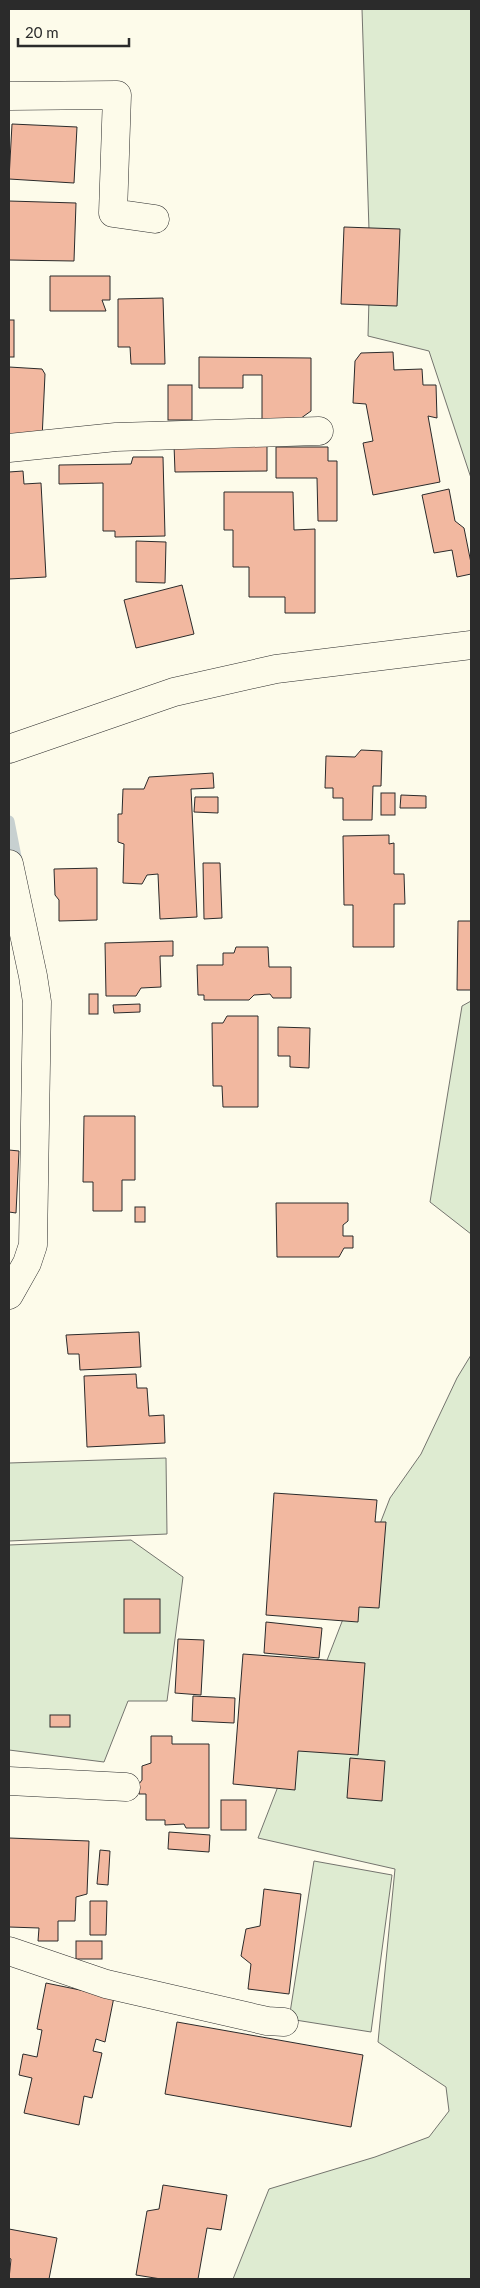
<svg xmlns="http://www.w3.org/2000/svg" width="480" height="2288" font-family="Lato,sans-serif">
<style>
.green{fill:#deebd1;stroke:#74746e}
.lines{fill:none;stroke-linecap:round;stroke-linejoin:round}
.stream{stroke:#c7d0d0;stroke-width:11}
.building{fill:#f2b8a0;stroke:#2b2b2b}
.minor-casing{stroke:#2b2b2b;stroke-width:29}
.minor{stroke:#fdfbea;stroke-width:28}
</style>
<rect width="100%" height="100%" fill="#fdfbea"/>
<g class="green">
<polygon points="362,9 471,9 471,478 429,351 368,336 370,261"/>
<polygon points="471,1001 471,1234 430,1202 462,1006"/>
<polygon points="471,1355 471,2279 233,2279 269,2189 375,2157 429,2137 449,2111 446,2087 378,2042 395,1869 258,1838 390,1498 421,1454 457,1378"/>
<polygon points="166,1458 167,1534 9,1541 9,1463"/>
<polygon points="131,1540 183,1577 167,1701 128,1701 104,1762 9,1750 9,1545"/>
<polygon points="314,1861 392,1875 371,2032 289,2019"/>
</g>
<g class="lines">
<polyline class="stream" points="9,821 18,867"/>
</g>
<g class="building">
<polygon points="12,124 77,127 74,183 9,179"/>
<polygon points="9,201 76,203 74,261 9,260"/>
<polygon points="344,227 400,229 397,306 341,304"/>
<polygon points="50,276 110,276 110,300 102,300 106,311 50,311"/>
<polygon points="163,298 165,364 131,364 130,347 118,347 118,299"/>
<rect x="9" y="320" width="5" height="37"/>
<polygon points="393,352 394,370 422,369 423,385 436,385 437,418 428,416 440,482 373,495 363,443 373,441 366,404 353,403 355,361 361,353"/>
<polygon points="199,357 311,358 311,411 297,421 262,420 262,375 243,375 243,388 199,388"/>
<polygon points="9,367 42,369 45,374 42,439 9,437"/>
<rect x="168" y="385" width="24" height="35"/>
<polygon points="267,444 267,471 175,472 174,445"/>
<polygon points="276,447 328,447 328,461 337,461 337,521 318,521 317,478 276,478"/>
<polygon points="133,457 163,457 165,536 115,537 115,531 103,531 103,483 59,484 59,465 131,464"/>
<polygon points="23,471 24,484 41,483 46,577 9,579 9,472"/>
<polygon points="449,489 455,521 464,528 471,563 471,574 457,577 452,550 434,553 422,495"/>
<polygon points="224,492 293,492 294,530 315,529 315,613 285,613 285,597 249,597 249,567 233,567 233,530 224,530"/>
<polygon points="136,541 166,542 165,583 136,582"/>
<polygon points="182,585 194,634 136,648 124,600"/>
<polygon points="361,750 382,751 381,786 373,786 372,820 343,820 343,798 333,798 333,788 325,788 326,756 355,757"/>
<polygon points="213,773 214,788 191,789 197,917 160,919 158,874 147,875 142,884 123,883 124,844 118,842 118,814 122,814 123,789 144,789 149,777"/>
<rect x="381" y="793" width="14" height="22"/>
<polygon points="401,795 426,796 426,808 400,808"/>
<polygon points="195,797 218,797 218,813 194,812"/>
<polygon points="389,835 389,844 394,843 394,874 404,874 405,904 394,904 394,947 353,947 353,905 344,905 343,836"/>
<polygon points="203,863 220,863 222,918 204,919"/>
<polygon points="97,868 97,920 59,921 59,900 55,895 54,869"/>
<polygon points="458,921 471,921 471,990 457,990"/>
<polygon points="173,941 173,956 160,956 161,987 141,988 136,996 106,996 105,943"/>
<polygon points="236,947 268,947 269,967 291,967 291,998 273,998 270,994 254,995 249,1000 204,1000 204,995 198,995 197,965 223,965 223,953 234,953"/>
<rect x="89" y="994" width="9" height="20"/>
<polygon points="140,1004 140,1012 114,1013 113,1005"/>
<polygon points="227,1016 258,1016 258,1107 223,1107 222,1086 213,1086 212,1023 223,1023"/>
<polygon points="278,1027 310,1028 309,1068 290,1067 290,1056 278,1056"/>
<polygon points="84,1116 135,1116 135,1180 122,1180 122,1211 93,1211 93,1182 83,1182"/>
<polygon points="9,1150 19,1151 16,1213 9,1212"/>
<polygon points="276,1203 348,1203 348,1221 343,1225 343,1236 353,1236 353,1248 344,1248 339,1257 277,1257"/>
<rect x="135" y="1207" width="10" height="15"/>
<polygon points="139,1332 141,1367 80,1370 79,1354 68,1354 66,1335"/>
<polygon points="136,1374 137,1388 147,1388 149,1416 164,1415 165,1443 87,1447 84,1376"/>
<polygon points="274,1493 377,1500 375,1522 386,1522 379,1608 359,1607 358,1622 266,1615"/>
<rect x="124" y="1599" width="36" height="34"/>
<polygon points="266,1622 322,1628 319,1658 264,1653"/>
<polygon points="178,1639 204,1640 201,1695 175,1693"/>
<polygon points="243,1654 365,1663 358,1755 298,1751 295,1790 233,1784"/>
<polygon points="193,1696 235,1698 234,1723 192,1721"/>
<rect x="50" y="1715" width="20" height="12"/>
<polygon points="151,1736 172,1736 172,1744 209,1744 209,1828 186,1828 184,1824 165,1825 165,1820 146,1820 146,1794 139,1794 139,1784 142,1780 142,1766 151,1763"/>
<polygon points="350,1758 385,1761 382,1801 347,1798"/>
<rect x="221" y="1800" width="25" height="30"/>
<polygon points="169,1832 210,1835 209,1852 168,1849"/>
<polygon points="9,1838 89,1841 87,1894 76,1897 75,1921 58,1921 58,1941 38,1941 39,1928 9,1927"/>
<polygon points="100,1850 110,1851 108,1885 97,1884"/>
<polygon points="264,1889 301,1894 289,1994 248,1989 251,1964 241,1956 246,1929 260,1926"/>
<polygon points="90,1901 107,1901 106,1935 90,1935"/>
<rect x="76" y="1941" width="26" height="18"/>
<polygon points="46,1983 114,1997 105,2042 96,2039 93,2051 102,2053 92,2098 84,2096 79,2125 24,2113 32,2078 19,2075 23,2054 37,2057 42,2030 37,2029"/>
<polygon points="177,2022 363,2055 351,2127 165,2094"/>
<polygon points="163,2185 227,2195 221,2230 207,2228 198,2279 161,2279 136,2275 147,2211 159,2209"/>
<polygon points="9,2229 57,2238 49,2279 9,2279 11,2259 9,2258"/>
</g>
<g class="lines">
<defs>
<g id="minor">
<polyline points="9,96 117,95 113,213 155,219"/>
<polyline points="9,448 116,437 319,431"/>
<polyline points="9,749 174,692 276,669 471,645"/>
<polyline points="9,864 33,976 37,1002 33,1245 27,1263 9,1295"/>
<polyline points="9,1781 126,1787"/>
<polyline points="9,1951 106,1984 267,2021 284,2022"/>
</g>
</defs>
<use href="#minor" class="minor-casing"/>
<use href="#minor" class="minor"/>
</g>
<rect width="480" height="2288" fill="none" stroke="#2b2b2b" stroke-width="20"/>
<path d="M18 38v8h111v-8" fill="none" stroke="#2b2b2b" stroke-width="2.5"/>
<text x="25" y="38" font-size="15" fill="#2b2b2b" stroke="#fdfbea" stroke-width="4" paint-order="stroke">20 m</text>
</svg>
